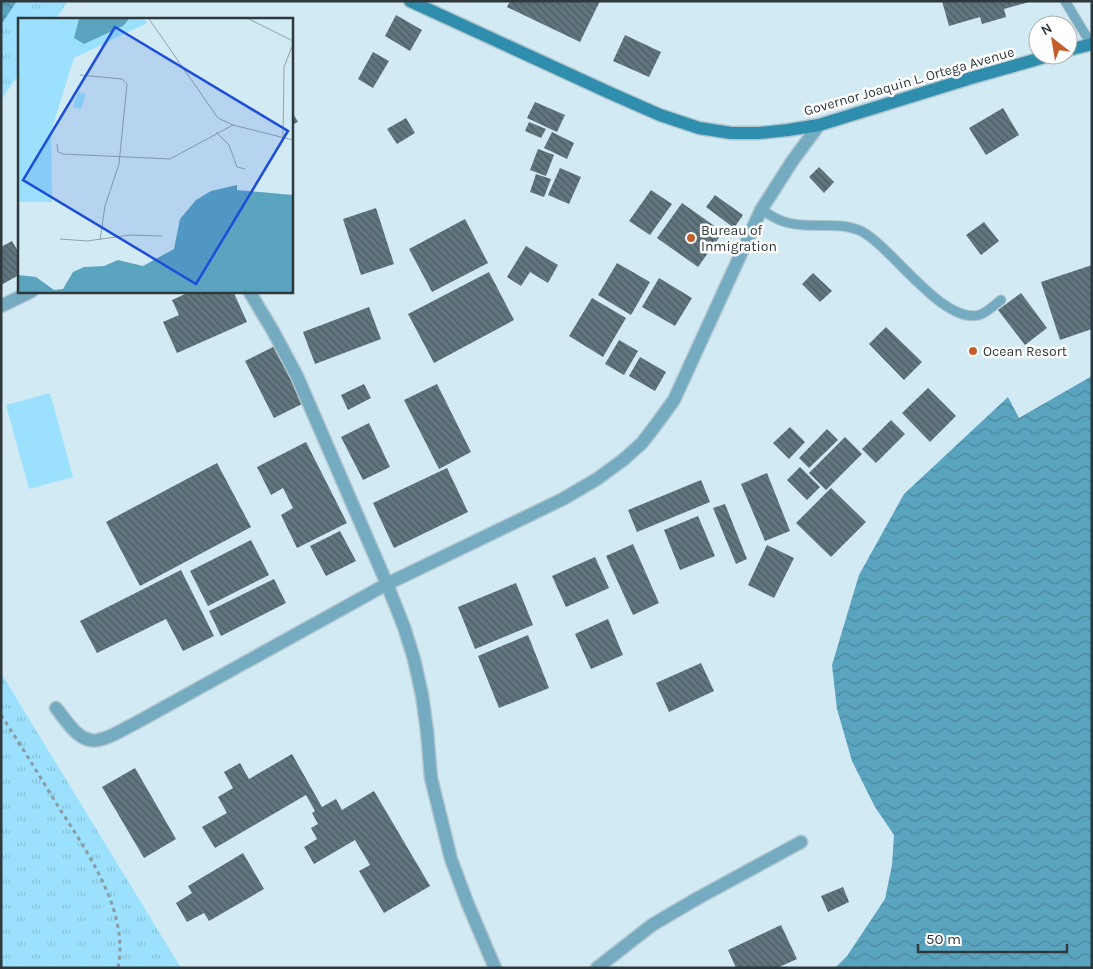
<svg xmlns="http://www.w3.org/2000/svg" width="1093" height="969" font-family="Karla,sans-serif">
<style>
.grass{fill:url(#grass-tufts)}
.pitch{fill:#9be1fd}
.water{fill:url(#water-waves)}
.building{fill:url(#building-back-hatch)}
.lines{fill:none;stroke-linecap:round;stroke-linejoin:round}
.lane-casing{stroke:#b1c7cf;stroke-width:11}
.street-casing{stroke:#b1c7cf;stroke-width:15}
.secondary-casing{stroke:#b1c7cf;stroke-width:15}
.path{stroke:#899ba3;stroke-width:3;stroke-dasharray:4 4;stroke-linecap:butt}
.lane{stroke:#75abc0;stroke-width:9}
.street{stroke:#75abc0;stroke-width:12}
.secondary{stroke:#2f8dad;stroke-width:12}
.poi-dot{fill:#c35e2b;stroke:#fff;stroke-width:2}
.labels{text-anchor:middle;stroke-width:5;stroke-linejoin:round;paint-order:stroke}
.street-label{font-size:14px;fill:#2f393d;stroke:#fff}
.poi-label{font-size:14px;fill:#2f393d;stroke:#fff;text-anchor:start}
.inset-road{fill:none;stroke:#91a3ab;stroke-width:1}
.view{fill:#1d4ed8;fill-opacity:0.15;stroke:#1d4ed8;stroke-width:2.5}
.inset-edge{fill:none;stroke:#2f393d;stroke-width:2.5}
</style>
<defs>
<pattern id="grass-tufts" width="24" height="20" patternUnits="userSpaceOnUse" patternTransform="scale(1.25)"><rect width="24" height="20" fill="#9be1fd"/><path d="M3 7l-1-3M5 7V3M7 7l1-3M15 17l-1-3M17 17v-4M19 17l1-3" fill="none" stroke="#86c2da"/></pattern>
<pattern id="water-waves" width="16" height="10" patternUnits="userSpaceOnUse" patternTransform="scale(1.25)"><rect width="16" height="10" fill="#5aa4c0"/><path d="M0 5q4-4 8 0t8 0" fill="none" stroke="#4b879d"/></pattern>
<pattern id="building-back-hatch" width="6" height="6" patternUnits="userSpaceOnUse" patternTransform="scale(1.25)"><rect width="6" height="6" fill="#60757e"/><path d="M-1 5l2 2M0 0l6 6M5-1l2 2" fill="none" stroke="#4c5c63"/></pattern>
</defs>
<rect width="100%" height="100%" fill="#d2eaf4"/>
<g class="grass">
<polygon points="1,1 68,1 56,19 19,19 19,74 1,100"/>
<polygon points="1,673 181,968 1,968"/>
</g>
<polygon class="pitch" points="50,393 73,477 29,489 6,405"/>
<g class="water">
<polygon points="1,1 17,1 1,25"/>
<polygon points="1092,376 1092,968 835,968 847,956 885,899 892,865 894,835 875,807 852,761 837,709 832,665 859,575 904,494 1008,397 1019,418"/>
</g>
<g class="building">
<polygon points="510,1 600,1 580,42 507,7"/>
<polygon points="942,1 1029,1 1029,2 1004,9 1006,17 982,24 980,17 949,26"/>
<polygon points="396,15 422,30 410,51 385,36"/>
<polygon points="625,35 661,52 649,77 613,61"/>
<polygon points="373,52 389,61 373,88 358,79"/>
<polygon points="535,102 565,115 557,132 527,118"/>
<polygon points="1003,108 1019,135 986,155 969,128"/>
<polygon points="291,110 298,122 291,125"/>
<polygon points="406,118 415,133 397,144 387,129"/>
<polygon points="529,122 546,129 541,138 525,131"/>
<polygon points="552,132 574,143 567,159 544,148"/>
<polygon points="538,149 554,155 546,176 530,170"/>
<polygon points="819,167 834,182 824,193 809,177"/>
<polygon points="560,168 581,177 569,204 548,195"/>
<polygon points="536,174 551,179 544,197 530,192"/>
<polygon points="651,190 672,204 650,235 629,221"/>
<polygon points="715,195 743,215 734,228 706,207"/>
<polygon points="682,203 723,232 698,267 657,238"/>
<polygon points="376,208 394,264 361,275 343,219"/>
<polygon points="465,219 488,263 432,292 409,249"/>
<polygon points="984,222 999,241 981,255 966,235"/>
<polygon points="12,241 19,253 19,275 1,285 1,247"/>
<polygon points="526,246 558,265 548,283 530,272 521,286 507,277"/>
<polygon points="617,263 650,282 631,315 598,295"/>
<polygon points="1092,265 1092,329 1060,340 1041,282"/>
<polygon points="489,272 514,320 434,363 408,314"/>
<polygon points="813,273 832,291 820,302 802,284"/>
<polygon points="659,278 692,298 675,326 642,307"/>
<polygon points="192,291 233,291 247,322 177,353 163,322 179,315 172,300"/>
<polygon points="1021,293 1047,328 1025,345 998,310"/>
<polygon points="592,298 626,318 603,357 569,336"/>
<polygon points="369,307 381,339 315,364 303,332"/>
<polygon points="886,327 922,362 904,380 869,344"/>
<polygon points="619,340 638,351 624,375 605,364"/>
<polygon points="275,346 304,403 274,418 245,361"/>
<polygon points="640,357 666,372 655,391 629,376"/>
<polygon points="364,384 371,398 348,410 341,395"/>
<polygon points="437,384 471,452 439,469 404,400"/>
<polygon points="928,388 956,416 930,442 902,413"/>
<polygon points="891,420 905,434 876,463 862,449"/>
<polygon points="369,423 390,467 363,480 341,437"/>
<polygon points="790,427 805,442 789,459 773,443"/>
<polygon points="827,429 838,440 809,468 799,458"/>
<polygon points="845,437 862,454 826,490 809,473"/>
<polygon points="306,442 347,523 297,548 281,515 293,508 283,488 271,495 257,467"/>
<polygon points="217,463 251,527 140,586 106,522"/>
<polygon points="800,467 820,487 807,500 787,480"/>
<polygon points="447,468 468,512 394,548 373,503"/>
<polygon points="767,473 790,531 765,541 741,484"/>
<polygon points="701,480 710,502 637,532 628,510"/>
<polygon points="831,488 866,522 831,557 796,523"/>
<polygon points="725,504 747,559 736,564 713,508"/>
<polygon points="698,516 715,556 680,570 664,530"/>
<polygon points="340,531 356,561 326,576 310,546"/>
<polygon points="251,540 269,575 208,606 190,571"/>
<polygon points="633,544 659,603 633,615 606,556"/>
<polygon points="767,545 794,558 774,598 748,585"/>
<polygon points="595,557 609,588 566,607 552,576"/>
<polygon points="181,570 214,636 183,651 166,619 97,653 80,621"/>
<polygon points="274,579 286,603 221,636 209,611"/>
<polygon points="516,583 533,625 475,649 458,607"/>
<polygon points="608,619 623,655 591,669 575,634"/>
<polygon points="528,635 549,688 499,708 478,656"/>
<polygon points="701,663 714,691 669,712 656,683"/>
<polygon points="292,754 322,807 336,799 342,810 374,791 430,886 384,913 359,871 370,865 355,840 314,864 304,847 317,839 311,828 318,824 312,813 315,811 306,795 215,848 202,827 227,813 218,797 233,788 224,772 240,763 249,779"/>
<polygon points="135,768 176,839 144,858 102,787"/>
<polygon points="243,853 264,889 209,921 204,913 187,922 176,903 192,893 188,886"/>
<polygon points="843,887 849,902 828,912 821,896"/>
<polygon points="781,925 797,959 777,968 736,968 728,950"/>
</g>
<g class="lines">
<defs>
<g id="lane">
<polyline points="1065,1 1091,44"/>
<path d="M761,210C769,214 777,220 785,222C810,230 837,220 861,231C891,246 943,325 979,315C987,313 994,305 1001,300"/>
</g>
<g id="street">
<polyline points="249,291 273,331 297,376 387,584 404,627 414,659 422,695 427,731 431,778 451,859 467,902 495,968"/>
<polyline points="1,306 32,291"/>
<path d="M56,708C66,720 79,744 98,740C111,738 123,729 134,724L387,584L563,499L597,479L623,460L642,443L658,422L674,400L761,210L793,160L819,125"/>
<polyline points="597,968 652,925 698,898 801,842"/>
</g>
<g id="secondary">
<polyline points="410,1 610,93 660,115 699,128 731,133 759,133 788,130 819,125 971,78 1052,55"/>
<polyline points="1068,50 1092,44"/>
</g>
</defs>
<use href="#lane" class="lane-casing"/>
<use href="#street" class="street-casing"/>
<use href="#secondary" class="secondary-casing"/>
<path class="path" d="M1,715C20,744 38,773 56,803C85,849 130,910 118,968"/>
<use href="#lane" class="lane"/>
<use href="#street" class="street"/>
<use href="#secondary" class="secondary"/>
</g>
<g class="poi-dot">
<circle cx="691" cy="238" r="5"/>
<circle cx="973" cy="351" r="5"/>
</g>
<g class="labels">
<g class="street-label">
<text transform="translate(909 81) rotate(-16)" y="5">Governor Joaquin L. Ortega Avenue</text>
</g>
<g class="poi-label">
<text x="701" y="235">Bureau of<tspan x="701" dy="16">Inmigration</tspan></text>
<text x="983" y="356">Ocean Resort</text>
</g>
</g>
<g transform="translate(18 18)">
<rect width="275" height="275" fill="#d2eaf4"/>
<path d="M0,1H127L129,5L56,40L33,113L34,184H0Z" fill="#9be1fd"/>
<path d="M60,74L68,76L63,91L55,89Z" fill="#9be1fd"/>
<path d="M61,1H111L105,8L66,26L56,20ZM219,167V172L275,177V274H0V257L18,259L36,272L45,271L55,254L66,249L86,248L100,242L125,248L156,231L162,201L178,182L193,173Z" fill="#5aa4c0"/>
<path class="inset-road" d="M131,1L200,100L215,107L275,122M231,1L275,23M62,57L104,61L109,66L101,146L87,188L82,222M198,114L211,127L219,149L227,151M265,120L266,49L275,26M39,126L40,134L45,136L152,141L215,107M42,221L69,223L112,217L144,218"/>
<path class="view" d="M97,9L270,113L178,266L5,162Z"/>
<rect width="275" height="275" class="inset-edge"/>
</g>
<rect width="1093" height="969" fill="none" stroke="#2f393d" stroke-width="5"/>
<g transform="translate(1053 40) rotate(329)"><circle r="24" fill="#ffffff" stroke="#acb0b1"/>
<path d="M0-4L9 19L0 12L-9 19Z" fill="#c35e2b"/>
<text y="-8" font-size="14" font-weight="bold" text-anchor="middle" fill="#2f393d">N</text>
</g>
<path d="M918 944v8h149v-8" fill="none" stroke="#2f393d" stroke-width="2.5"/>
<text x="926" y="944" font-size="15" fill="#2f393d" stroke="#ffffff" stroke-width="4" paint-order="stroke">50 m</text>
</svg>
